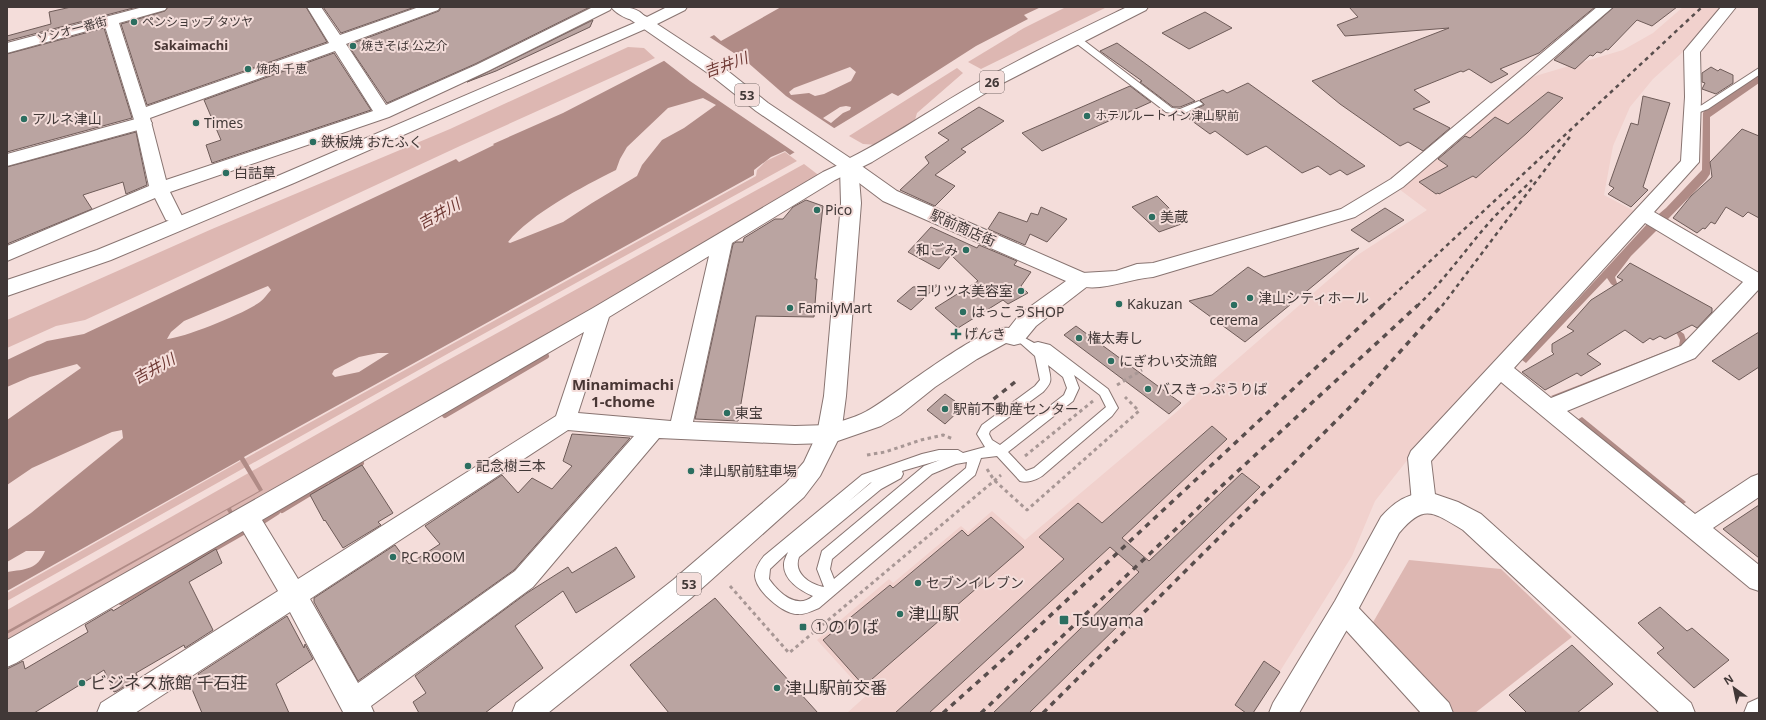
<svg xmlns="http://www.w3.org/2000/svg" width="1766" height="720" font-family="'Noto Sans','Noto Sans JP',sans-serif">
<style>
.built{fill:#f1d1cd}
.green{fill:#ddb7b2}
.water{fill:#b08b86;fill-rule:evenodd}
.pier{fill:#f4ddda}
.lines{fill:none;stroke-linecap:round;stroke-linejoin:round}
.stream{stroke:#b08b86;stroke-width:6}
.building{fill:#baa4a1;stroke:#6f5c59}
.service-casing{stroke:#887471;stroke-width:2}
.minor-casing{stroke:#887471;stroke-width:2}
.tertiary-casing{stroke:#887471;stroke-width:2}
.secondary-casing{stroke:#887471;stroke-width:2}
.primary-casing{stroke:#887471;stroke-width:2}
.trunk-casing{stroke:#887471;stroke-width:2}
.path{stroke:#a89795;stroke-width:3;stroke-dasharray:3.5 3.5;stroke-linecap:butt}
.service{fill:#fff;fill-rule:evenodd}
.minor{fill:#fff;fill-rule:evenodd}
.tertiary{fill:#fff;fill-rule:evenodd}
.secondary{fill:#fff;fill-rule:evenodd}
.primary{fill:#fff;fill-rule:evenodd}
.trunk{fill:#fff;fill-rule:evenodd}
.rail-far1{stroke:#594e4d;stroke-width:2.5;stroke-dasharray:4 4;stroke-linecap:butt}
.rail{stroke:#594e4d;stroke-width:3.5;stroke-dasharray:5.5 5.5;stroke-linecap:butt}
.poi-dot{fill:#2b6e60;stroke:#f4ddda;stroke-width:1.5}
.labels{text-anchor:middle;stroke-width:4;stroke-linejoin:round;paint-order:stroke}
.far-poi-label{font-size:12px;fill:#413837;stroke:#f4ddda;text-anchor:start}
.far-street-label{font-size:12px;fill:#413837;stroke:#f4ddda}
.far-quarter-label{font-size:13px;font-weight:bold;fill:#483634;stroke:#f4ddda}
.shield{fill:#f4ddda;stroke:#776a68;stroke-width:1}
.shield-label{font-size:13px;font-weight:bold;fill:#413837}
.poi-label{font-size:14px;fill:#413837;stroke:#f4ddda;text-anchor:start}
.street-label{font-size:14px;fill:#413837;stroke:#f4ddda}
.water-label{font-size:15px;font-style:italic;fill:#6e3833;stroke:#f4ddda}
.neighbourhood-label{font-size:15px;font-weight:bold;fill:#483634;stroke:#f4ddda}
.near-poi-label{font-size:17px;fill:#413837;stroke:#f4ddda;text-anchor:start}
</style>
<rect width="100%" height="100%" fill="#f4ddda"/>
<polygon class="built" points="1683,7 1723,7 1711,18 1685,50 1653,79 1630,107 1613,146 1604,195 1638,213 1416,449 1375,501 1352,556 1254,713 847,713 867,695 817,640 889,579 893,583 961,526 968,532 992,511 1025,540 1166,421 1356,256 1427,210 1399,189 1532,77 1623,50 1653,33"/>
<g class="green">
<polygon points="1066,7 1107,7 981,69 968,62 1024,28"/>
<polygon points="628,47 644,48 655,58 460,146 137,296 85,320 56,326 7,348 7,320 212,229 450,129"/>
<polygon points="957,68 963,73 917,113 915,120 877,145 863,144 849,136"/>
<polygon points="785,152 797,161 449,353 7,601 7,593 237,463 756,176 757,170 766,161"/>
<polygon points="804,164 821,177 7,646 7,610 439,365"/>
<polygon points="1409,560 1501,569 1572,637 1475,713 1454,713 1372,624"/>
</g>
<g class="water">
<path d="M781,7H1041L1024,15L1028,19L976,46L898,96L892,93L790,155L785,151L771,157L754,170V175L244,457L263,490L231,508L233,513L230,515L227,510L7,634V631L259,491L240,460L7,591V572C26,569 37,570 45,551H26L7,562V530L31,513L123,438L122,430L112,432L32,468L7,485V420L81,368L77,364L30,377L7,387V360L47,341L84,334L456,159L459,162L494,145L493,144L563,113L714,35L721,41ZM850,67L856,72L851,81L824,94L815,96L809,93L791,95L789,92L794,88ZM703,98L716,105L684,128L662,140L642,165L637,176L592,203L563,222L510,243L508,242C532,213 582,187 616,170L620,159L627,147L668,108ZM846,106L851,107L850,110L843,113L831,123L823,118L840,107ZM268,286L271,290C267,294 264,299 260,302C245,313 186,337 167,339L171,332L184,321ZM378,353H389L359,372L335,377L332,374L334,370L359,357Z"/>
<polygon points="1759,74 1759,83 1710,117 1710,174 1706,180 1668,219 1759,273 1759,277 1658,229 1631,256 1615,277 1617,283 1684,334 1687,343 1686,351 1562,400 1551,396 1679,346 1680,340 1677,334 1611,284 1607,278 1526,363 1522,360 1648,223 1666,208 1702,170 1703,113 1706,108"/>
<polygon points="1582,417 1686,502 1682,505 1577,420"/>
</g>
<polygon class="pier" points="708,36 746,61 786,96 837,130 797,154 690,81 663,60"/>
<g class="lines">
<g class="stream">
<polyline points="445,415 546,356"/>
<polyline points="330,481 361,463"/>
<polyline points="282,510 325,484"/>
<polyline points="263,521 277,512"/>
<polyline points="121,602 245,531"/>
</g>
</g>
<g class="building">
<polygon points="71,7 137,7 7,41 7,36 51,24 49,12"/>
<polygon points="168,7 306,7 327,42 147,105 121,24 165,11"/>
<polygon points="323,7 415,7 341,33"/>
<polygon points="441,7 590,7 475,64 387,103 348,45 439,11"/>
<polygon points="1349,7 1595,7 1539,53 1500,69 1508,74 1491,83 1469,69 1463,72 1461,71 1414,90 1430,102 1413,109 1450,128 1423,151 1408,142 1400,146 1340,104 1312,81 1449,28 1345,36 1337,25 1358,17"/>
<polygon points="1614,7 1677,7 1652,26 1637,20 1608,50 1606,49 1601,53 1597,52 1593,56 1590,55 1575,69 1554,60"/>
<polygon points="1205,12 1232,28 1189,49 1162,33"/>
<polygon points="593,20 590,27 496,71 467,82"/>
<polygon points="104,28 132,118 7,152 7,54"/>
<polygon points="1117,43 1150,67 1195,101 1180,107 1173,107 1140,82 1142,81 1100,51"/>
<polygon points="334,53 371,110 212,163 206,145 221,140 204,100"/>
<polygon points="1711,67 1718,71 1720,69 1733,75 1733,83 1716,94 1702,89 1705,83 1702,82 1702,73"/>
<polygon points="1248,83 1365,166 1347,175 1340,170 1330,175 1318,166 1302,173 1266,146 1247,155 1215,131 1210,134 1184,115 1204,105 1204,104 1200,100 1223,90 1227,93"/>
<polygon points="1130,86 1151,102 1042,151 1022,133"/>
<polygon points="1548,92 1563,98 1527,133 1476,178 1473,176 1439,194 1438,193 1436,194 1419,182 1448,166 1438,159 1465,136 1470,138 1495,117 1508,124"/>
<polygon points="1643,96 1670,103 1643,187 1648,190 1631,207 1608,194 1614,188 1609,185 1631,123 1638,125"/>
<polygon points="979,107 1004,121 961,149 966,152 935,175 955,186 935,206 900,190 929,163 925,157 949,140 938,133"/>
<polygon points="1742,129 1759,136 1759,218 1748,212 1743,217 1726,207 1715,224 1711,222 1705,229 1703,228 1697,233 1673,218 1691,196 1712,177 1710,162"/>
<polygon points="136,132 147,185 126,194 123,182 83,195 92,209 7,244 7,167"/>
<polygon points="1157,196 1184,223 1159,232 1132,207"/>
<polygon points="806,200 823,206 815,279 817,279 814,317 756,316 738,421 695,419 733,244 736,242 743,242 744,238 775,219 783,219 793,207"/>
<polygon points="1041,207 1067,219 1047,242 1030,234 1025,245 988,229 999,212 1027,222 1031,213 1038,215"/>
<polygon points="1385,208 1404,220 1369,242 1351,230"/>
<polygon points="931,227 977,248 979,245 1017,261 1014,265 1031,272 1021,286 1028,293 1008,304 1003,300 958,328 935,308 978,281 951,255 939,269 908,252"/>
<polygon points="1359,248 1245,342 1189,301 1212,295 1248,267 1264,277"/>
<polygon points="1630,263 1712,308 1712,312 1697,328 1692,325 1665,339 1660,336 1653,340 1650,338 1643,343 1625,330 1587,354 1601,364 1581,376 1577,373 1545,390 1522,372 1554,354 1552,352 1552,344 1574,331 1567,327 1591,300 1623,280 1617,277"/>
<polygon points="938,285 911,310 897,301 913,287"/>
<polygon points="1076,326 1181,403 1169,414 1064,335"/>
<polygon points="1759,332 1759,367 1739,380 1712,361"/>
<polygon points="945,394 963,407 945,424 927,410"/>
<polygon points="1212,426 1227,439 1122,538 1149,561 1242,473 1260,487 1029,713 993,713 1139,572 1110,547 929,713 895,713 1064,559 1039,537 1078,503 1102,523"/>
<polygon points="572,434 630,438 514,570 358,681 314,602 314,598 395,545 409,564 440,544 425,526 502,475 518,493 532,478 552,489 572,466 563,461"/>
<polygon points="362,465 393,513 378,522 381,525 343,548 325,520 324,521 310,495"/>
<polygon points="1759,505 1759,558 1723,529"/>
<polygon points="991,517 1024,547 864,686 823,640 890,585 893,588 962,530 968,536"/>
<polygon points="616,547 635,577 576,613 563,591 515,626 543,668 485,713 419,713 413,702 426,693 415,676 527,593 568,567 572,573"/>
<polygon points="216,549 222,563 189,582 213,630 185,648 184,645 136,673 138,678 117,691 114,692 104,670 34,713 7,713 7,669 23,661 25,669 88,632 85,625 112,609 113,611"/>
<polygon points="715,598 772,662 818,713 669,713 630,665"/>
<polygon points="1660,607 1687,631 1692,628 1729,660 1694,688 1657,653 1664,648 1638,623"/>
<polygon points="287,616 304,648 305,644 313,659 276,684 289,713 202,713 189,682 199,676 198,674"/>
<polygon points="1572,645 1613,684 1577,713 1527,713 1509,695"/>
<polygon points="1264,661 1280,672 1253,713 1246,713 1235,705"/>
</g>
<g class="lines">
<defs>
<g id="service">
<polygon points="1072,36 1078,36 1172,108 1180,109 1199,101 1203,104 1181,115 1166,112 1072,40"/>
<polygon points="1759,68 1759,75 1708,109 1692,115 1688,112 1702,105"/>
<path d="M1023,337L1034,343L1038,342L1050,345L1108,389L1118,408L1112,416L1042,476C1036,480 1027,483 1020,481L997,456L981,458L975,475L819,608C812,611 805,615 797,614C783,614 756,591 755,576C755,568 760,561 764,556L862,475L922,454L939,450H958L963,453L985,447L977,434L982,425L1035,386L1040,380L1035,356L1018,341L1019,338ZM1048,365L1063,377L1067,388L1064,395L1000,445L992,440L989,434L990,431L1043,392C1053,381 1051,380 1048,365ZM1074,375L1100,395L1106,407L1034,468L1026,471L1008,452L1073,401L1079,388ZM940,460L924,466L822,551L817,569L824,587C809,584 793,573 799,557L881,489L901,478L903,474L902,471ZM967,462L966,468L834,579L830,569L832,559L932,474L956,464ZM872,482L848,502L870,483ZM788,552C787,555 784,560 784,564C783,580 801,591 813,596C797,610 779,593 769,579L770,569Z"/>
</g>
<g id="minor">
<path d="M143,7H167L165,10L119,23L146,107L329,43L307,7H321L340,35L419,7H440L438,10L346,44L386,105L476,65L593,7H612L610,10L488,71L389,117L170,192L182,216L180,220L173,222L166,220L155,198L7,261V246L149,186L135,123L105,26L7,53V43ZM335,51L373,111L166,180L150,118Z"/>
<path d="M1597,7H1613L1403,187L1355,217L1153,277C1127,279 1101,293 1075,285L1072,280L1075,275L1082,273L1116,271L1137,264L1153,263L1341,209L1391,179Z"/>
<path d="M1721,7H1736L1700,52L1701,97L1699,162L1654,212L1759,273V289L1695,358L1567,411L1695,514L1751,477L1759,474V497L1713,528L1759,565V591L1750,588L1501,382L1431,461L1436,503L1432,510L1424,513L1416,510L1412,503L1408,458L1411,451L1681,161L1685,97L1684,51ZM1645,223L1743,282L1681,346L1551,398L1514,368Z"/>
<path d="M849,160L855,162L858,166L855,170L835,180L732,243L693,422L795,426L829,425L837,428L840,434L837,440L829,443L795,444L659,438L533,587L371,706L374,713L343,712L290,612L135,713H97L101,703L278,591L243,531L16,663L7,667V640L593,308L823,172ZM709,256L671,421L578,413L609,317ZM584,332L556,416L298,579L262,520ZM568,430L634,436L515,571L358,683L310,599Z"/>
<polygon points="1344,598 1353,602 1449,703 1453,713 1421,713 1335,618 1331,610 1335,602"/>
<polygon points="1759,698 1759,713 1744,713 1748,703"/>
</g>
<g id="tertiary">
<polygon points="646,18 652,20 654,23 652,26 294,183 111,260 7,296 7,280 97,250 280,175"/>
<polygon points="143,117 149,119 152,123 149,127 7,166 7,154"/>
<path d="M849,160L856,162L897,191L1089,275L1092,280L1089,285L1036,326L1022,343L1014,345L1006,343L977,359L935,387L900,415L881,426L829,444L821,441L817,434L821,427C836,422 853,419 867,411C893,397 985,322 1009,328L1020,314L1066,281L883,201L842,170L840,166L842,162Z"/>
<path d="M1429,492L1458,502L1481,514L1691,703L1695,713H1660L1463,530C1433,512 1424,503 1399,533L1353,619L1299,713H1269L1273,703L1335,601L1381,517C1394,502 1408,493 1429,492Z"/>
</g>
<path id="secondary" d="M611,7C623,7 637,6 645,17L643,20C633,23 617,15 611,7Z"/>
<path id="primary" d="M1127,7H1148L1146,10L999,85L872,162L856,170L849,172L842,170L840,166L842,162C886,141 924,114 965,90C1018,59 1073,33 1127,7Z"/>
<polygon id="trunk" points="667,7 687,7 685,10 657,24 724,68 768,103 856,162 858,166 861,203 846,396 841,434 820,476 804,497 691,598 548,713 512,713 516,703 673,580 786,483 804,462 817,434 824,396 841,203 840,168 756,111 712,76 631,20 629,17 631,14 637,12 647,17"/>
</defs>
<use href="#service" class="service-casing"/>
<use href="#minor" class="minor-casing"/>
<use href="#tertiary" class="tertiary-casing"/>
<use href="#secondary" class="secondary-casing"/>
<use href="#primary" class="primary-casing"/>
<use href="#trunk" class="trunk-casing"/>
<g class="path">
<polyline points="1117,385 1142,370"/>
<polyline points="867,455 885,452 921,440 943,435 953,439"/>
<polyline points="1025,456 1093,401"/>
<polyline points="987,469 994,480 1027,510 1139,411 1125,397"/>
<polyline points="730,586 789,653 1001,475"/>
</g>
<use href="#service" class="service"/>
<use href="#minor" class="minor"/>
<use href="#tertiary" class="tertiary"/>
<use href="#secondary" class="secondary"/>
<use href="#primary" class="primary"/>
<use href="#trunk" class="trunk"/>
<g class="rail-far1">
<polyline points="1382,306 1702,7"/>
<path d="M1417,306C1447,278 1469,244 1496,215C1508,203 1520,192 1532,180"/>
<polyline points="1442,306 1572,134"/>
</g>
<g class="rail">
<polyline points="985,406 1015,382"/>
<polyline points="943,713 1007,656 1383,305"/>
<polyline points="981,713 1213,494 1418,305"/>
<polyline points="1043,713 1353,404 1442,305"/>
</g>
</g>
<g class="poi-dot">
<circle cx="134" cy="22" r="4"/>
<circle cx="353" cy="46" r="4"/>
<circle cx="248" cy="69" r="4"/>
<circle cx="1087" cy="116" r="4"/>
<circle cx="24" cy="119" r="4"/>
<circle cx="196" cy="123" r="4"/>
<circle cx="313" cy="142" r="4"/>
<circle cx="226" cy="173" r="4"/>
<circle cx="817" cy="210" r="4"/>
<circle cx="1152" cy="217" r="4"/>
<circle cx="966" cy="250" r="4"/>
<circle cx="1021" cy="291" r="4"/>
<circle cx="1250" cy="298" r="4"/>
<circle cx="1119" cy="304" r="4"/>
<circle cx="1234" cy="305" r="4"/>
<circle cx="790" cy="308" r="4"/>
<circle cx="963" cy="312" r="4"/>
<path d="M954 328h4v4h4v4h-4v4h-4v-4h-4v-4h4z"/>
<circle cx="1079" cy="338" r="4"/>
<circle cx="1111" cy="361" r="4"/>
<circle cx="1148" cy="389" r="4"/>
<circle cx="945" cy="409" r="4"/>
<circle cx="727" cy="413" r="4"/>
<circle cx="468" cy="466" r="4"/>
<circle cx="691" cy="471" r="4"/>
<circle cx="393" cy="557" r="4"/>
<circle cx="918" cy="583" r="4"/>
<circle cx="900" cy="614" r="4"/>
<rect x="1059" y="615" width="10" height="10" rx="2"/>
<rect x="799" y="623" width="8" height="8" rx="2"/>
<circle cx="82" cy="683" r="4"/>
<circle cx="777" cy="688" r="4"/>
</g>
<g class="labels">
<g class="far-poi-label">
<text x="142" y="26">ペンショップ タツヤ</text>
<text x="361" y="50">焼きそば 公之介</text>
<text x="256" y="73">焼肉 千恵</text>
<text x="1095" y="120">ホテルルートイン津山駅前</text>
</g>
<g class="far-street-label">
<text transform="translate(72 30) rotate(-15)" y="4">ソシオ一番街</text>
</g>
<g class="far-quarter-label">
<text x="191" y="50">Sakaimachi</text>
</g>
<g class="shield">
<rect x="980" y="71" width="24" height="22" rx="3"/>
<rect x="735" y="84" width="24" height="22" rx="3"/>
<rect x="677" y="573" width="24" height="22" rx="3"/>
</g>
<g class="shield-label">
<text x="992" y="87">26</text>
<text x="747" y="100">53</text>
<text x="689" y="589">53</text>
</g>
<g class="poi-label">
<text x="32" y="124">アルネ津山</text>
<text x="204" y="128">Times</text>
<text x="321" y="147">鉄板焼 おたふく</text>
<text x="234" y="178">白詰草</text>
<text x="825" y="215">Pico</text>
<text x="1160" y="222">美蔵</text>
<text x="958" y="255" text-anchor="end">和ごみ</text>
<text x="1013" y="296" text-anchor="end">ヨリツネ美容室</text>
<text x="1258" y="303">津山シティホール</text>
<text x="1127" y="309">Kakuzan</text>
<text x="798" y="313">FamilyMart</text>
<text x="971" y="317">はっこうSHOP</text>
<text x="1234" y="325" text-anchor="middle">cerema</text>
<text x="964" y="339">げんき</text>
<text x="1087" y="343">権太寿し</text>
<text x="1119" y="366">にぎわい交流館</text>
<text x="1156" y="394">バスきっぷうりば</text>
<text x="953" y="414">駅前不動産センター</text>
<text x="735" y="418">東宝</text>
<text x="476" y="471">記念樹三本</text>
<text x="699" y="476">津山駅前駐車場</text>
<text x="401" y="562">PC ROOM</text>
<text x="926" y="588">セブンイレブン</text>
</g>
<g class="street-label">
<text transform="translate(963 228) rotate(24)" y="5">駅前商店街</text>
</g>
<g class="water-label">
<text transform="translate(726 65) rotate(-20)" y="5">吉井川</text>
<text transform="translate(439 214) rotate(-29)" y="5">吉井川</text>
<text transform="translate(154 369) rotate(-29)" y="5">吉井川</text>
</g>
<g class="neighbourhood-label">
<text x="623" y="390">Minamimachi<tspan x="623" dy="17">1-chome</tspan></text>
</g>
<g class="near-poi-label">
<text x="908" y="620">津山駅</text>
<text x="1073" y="626">Tsuyama</text>
<text x="811" y="633">①のりば</text>
<text x="90" y="689">ビジネス旅館 千石荘</text>
<text x="785" y="694">津山駅前交番</text>
</g>
</g>
<rect width="1766" height="720" fill="none" stroke="#413837" stroke-width="16"/>
<g transform="translate(1734 688) rotate(327)" stroke="#f4ddda" stroke-width="3" paint-order="stroke">
<path d="M0-3L7 15L0 10L-7 15Z" fill="#413837"/>
<text y="-6" font-size="11" font-weight="bold" text-anchor="middle" fill="#413837">N</text>
</g>
</svg>
